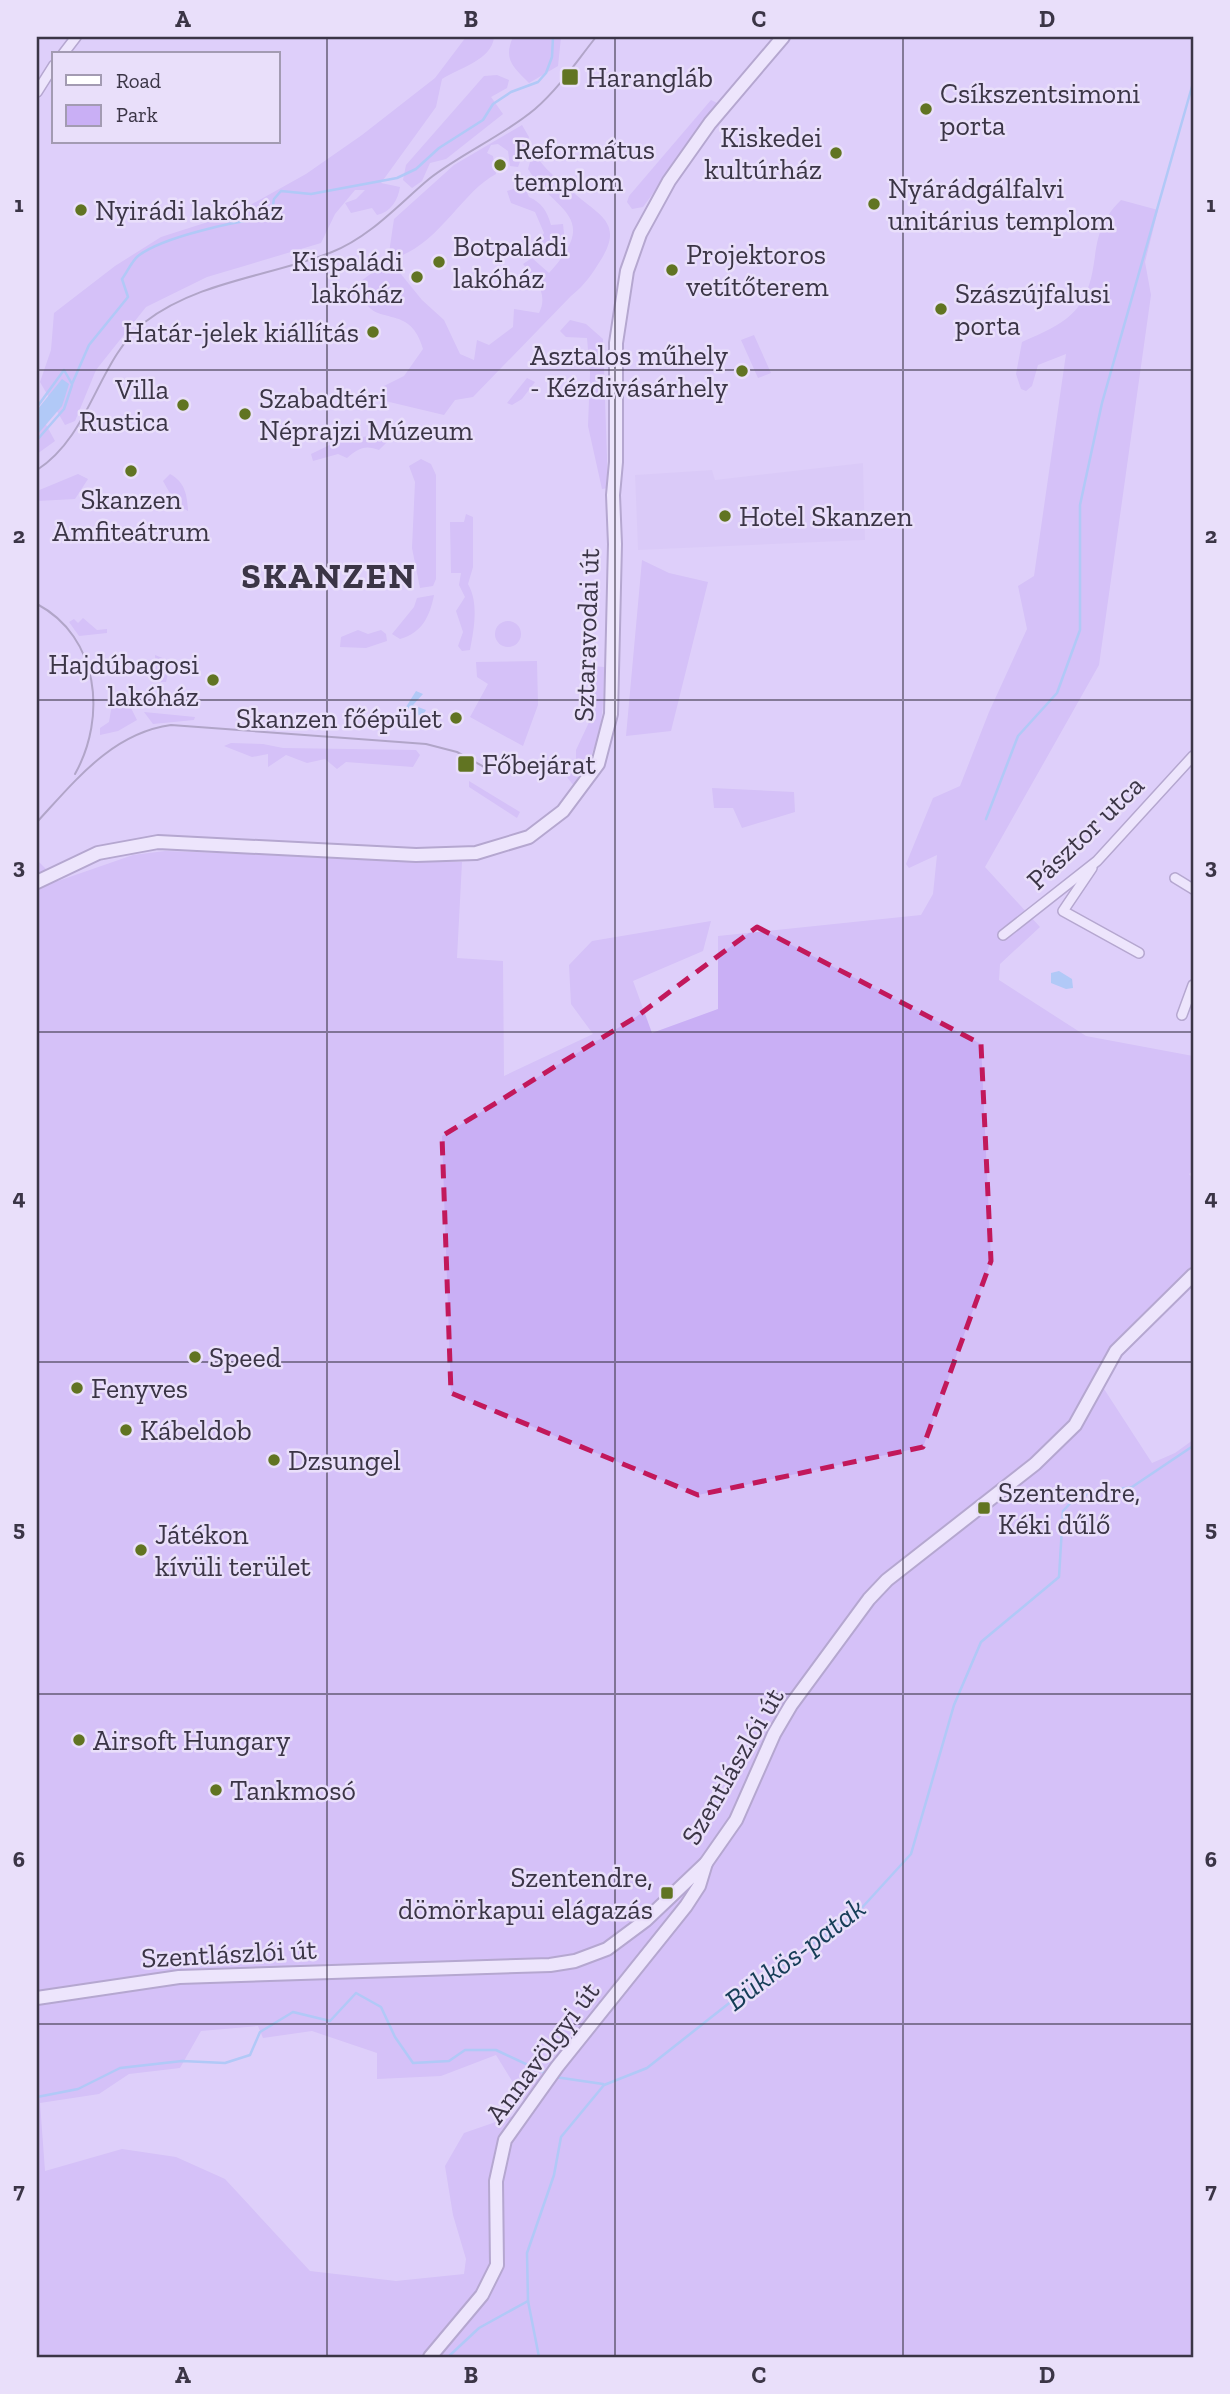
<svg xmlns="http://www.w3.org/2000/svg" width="1230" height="2394" font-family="'Zilla Slab',serif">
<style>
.built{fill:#d6c4f6}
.green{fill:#c9aff5;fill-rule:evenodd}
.water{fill:#7ac0f3}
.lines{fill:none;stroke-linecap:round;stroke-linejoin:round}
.stream{stroke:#7ac0f3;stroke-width:2.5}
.minor-casing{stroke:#84769d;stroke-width:12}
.tertiary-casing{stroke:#84769d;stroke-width:16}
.secondary-casing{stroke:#84769d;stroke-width:16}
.minor{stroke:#fff;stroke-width:9}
.tertiary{stroke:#fff;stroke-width:12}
.secondary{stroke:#fff;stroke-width:12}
.tram{stroke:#7b718d;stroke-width:2}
.marked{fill:none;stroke:#c2185b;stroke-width:5;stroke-dasharray:14 9;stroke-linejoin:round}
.grid{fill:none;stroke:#3b3546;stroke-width:2;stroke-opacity:0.55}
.poi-dot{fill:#617422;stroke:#e9dffa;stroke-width:2.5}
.labels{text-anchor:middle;stroke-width:5;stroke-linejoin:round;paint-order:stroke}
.poi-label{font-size:28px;fill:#3b3546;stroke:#e9dffa;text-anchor:start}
.street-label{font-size:28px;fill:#3b3546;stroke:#e9dffa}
.water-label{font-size:30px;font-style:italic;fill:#163d57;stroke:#e9dffa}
.district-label{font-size:35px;font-weight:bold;letter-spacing:2px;fill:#3b3546;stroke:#e9dffa}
.neatline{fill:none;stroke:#3b3546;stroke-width:2.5}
.grid-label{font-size:23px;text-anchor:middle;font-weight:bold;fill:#3b3546}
</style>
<rect width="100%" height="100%" fill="#decffa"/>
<polygon class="built" points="863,463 865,540 638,550 635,475 712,470 715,480"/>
<g class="green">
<path d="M466,37H494C492,60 459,68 442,79L436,107L381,183L400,187C398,200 391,212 377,215L372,208L351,213L345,203L356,199L365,190H355L335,214L321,243L207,277L146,307L96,370L75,421L65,425L40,382L51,350L54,313L115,266L161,237L236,213L306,174L362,135L435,78Z"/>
<path d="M513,37H561L558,66L529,83C513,67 503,59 513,37Z"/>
<polygon points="497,75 509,80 507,88 491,97 503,114 446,159 430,163 422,181 412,188 403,180 406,165 484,76"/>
<polygon points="711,100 719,104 643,207 632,209 627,202 629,196"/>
<path d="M522,125L529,137L518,167L510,166L508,151L498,144L491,145L487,153L493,156L496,174C463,191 440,242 398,257L389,253L394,219L454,165Z"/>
<path d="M539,160C549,173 563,184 575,194C599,215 623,223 602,258C592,274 585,285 571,296L473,397L455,400L444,415L381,400L384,386L404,376L423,349C411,305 379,325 366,303C363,297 363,287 361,281L376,270L396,268L422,300L444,320L460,354L474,360L477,340L489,345L513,327L514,309L539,313C549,294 535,278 523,264L532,258L549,273C602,215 555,213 528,169L530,162Z"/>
<path d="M519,187L525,188L529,197C542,203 547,211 551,225L563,224L565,243L548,248L540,239L544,233L535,212L511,203L507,191Z"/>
<path d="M1121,200L1158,210L1145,262L1151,295L1099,665L985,867L1040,927L1000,964L999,980L1086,1036L1193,1056V1171L1189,1174L1193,1179V1266L1121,1340L1095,1375L1152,1463L1175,1453L1193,1440V2357H37V860L58,881L133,855L165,851L462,862L457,958L503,961L504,1076L593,1034L571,1004L569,965L592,941L711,921L703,951L633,981L652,1033L718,1009V936L921,915L933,894L937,855L909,868L906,864L933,798L960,786L989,712L1027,629L1018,586L1034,576L1066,354L1038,365L1032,386L1026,391L1021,389L1016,374L1022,342C1042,333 1068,323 1080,304C1104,267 1084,236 1121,200ZM258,2026L263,2038L312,2031L377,2053V2079L441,2076L496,2055L530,2110L464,2133L445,2166L453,2215L466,2259L464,2274L396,2281L310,2271L225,2179L176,2157L122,2149L45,2171L40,2103L99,2094L129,2074L180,2068L201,2031Z"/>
<polygon points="570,320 586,324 603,339 608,488 602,489 588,426 590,373 587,338 566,337 560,331"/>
<polygon points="754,335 771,373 758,378 741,340"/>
<polygon points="527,378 535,382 522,399 512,405 507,403"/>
<polygon points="37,408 55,441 37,454"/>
<path d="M384,433L389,440L379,450C365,444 357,449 347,458L338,454L313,461L311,454L336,442Z"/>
<polygon points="421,459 431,464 436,475 436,579 433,586 420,588 412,548 415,482 409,466"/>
<polygon points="78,474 88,479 75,499 37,501 37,491"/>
<path d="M170,474C185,482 187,495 188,511L176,504L163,481Z"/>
<path d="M466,514L473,517V567L468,584C479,603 474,630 470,650L462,651L458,646L463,632L456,611L465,597L459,585L461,573H451L450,522H464Z"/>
<polygon points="642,560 669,573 708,582 671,731 626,736"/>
<path d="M434,595C430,616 422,633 400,639L392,634L414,607L417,598Z"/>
<polygon points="83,618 97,630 107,629 107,633 79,636 69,622 74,619 78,623"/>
<circle cx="508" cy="634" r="13"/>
<polygon points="358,630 368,634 381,630 386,634 387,641 366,648 340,647 341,637"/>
<polygon points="155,655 165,659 169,670 166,682 161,682 156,672"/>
<polygon points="537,661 538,705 523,746 470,717 488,684 477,677 476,662"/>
<path d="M592,666L604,667C604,716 602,745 574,786L567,777L576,768V750L591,718Z"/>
<polygon points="120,697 130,706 137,720 118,731 100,735 100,728 109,722 111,710"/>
<polygon points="144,712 195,717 194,720 153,724"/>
<polygon points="231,743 263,744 283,748 416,750 420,755 413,767 346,762 337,769 325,759 307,763 286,755 268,767 268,754 252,757 224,746"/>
<polygon points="469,781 520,812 517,818 469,787"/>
<polygon points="712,788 794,792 795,812 742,828 733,808 714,808"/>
</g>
<g class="water">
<polygon points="62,379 69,384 62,406 37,435 37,410"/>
<polygon points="416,691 423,694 413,705 426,710 422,717 406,707"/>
<polygon points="1059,971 1072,979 1073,988 1066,989 1051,983 1051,973"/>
</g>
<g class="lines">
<g class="stream">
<path d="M37,407L64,370L72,384L89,345L128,297L122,279C127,272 132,261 138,256C164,236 238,221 271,217L274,199L281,191L311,194L397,178L416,169L439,148L483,120L493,104L511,92L538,82L546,73L552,57L553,37"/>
<polyline points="37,440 64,409 72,385"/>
<polyline points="986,819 1018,736 1057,693 1080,630 1080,505 1102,403 1193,83"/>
<polyline points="555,2077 603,2084"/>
<polyline points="37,2097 78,2089 120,2068 182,2061 225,2063 250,2055 260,2032 293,2012 330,2021 356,1993 381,2007 395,2037 413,2063 449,2061 465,2050 496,2050 545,2073"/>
<polyline points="448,2357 479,2328 528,2301"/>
<polyline points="539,2357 528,2301 527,2253 554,2175 561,2137 604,2085 647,2068 728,2004 858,1912 911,1854 954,1705 981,1642 1059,1577 1063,1511 1077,1496 1132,1487 1193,1446"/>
</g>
<defs>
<g id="minor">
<polyline points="63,54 76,37"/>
<polyline points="37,92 54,65"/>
<polyline points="1092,868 1063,911 1139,953"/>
<polyline points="1175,878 1193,889"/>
<polyline points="1003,935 1097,861 1193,756"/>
<polyline points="1182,1015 1193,985"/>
</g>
<g id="tertiary">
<polyline points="37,882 98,853 158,842 416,855 476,853 529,837 563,811 598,764 611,714 615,544 613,495 616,462 616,343 627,271 640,234 669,181 710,123 783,37"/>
<polyline points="430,2357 482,2295 497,2265 496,2181 505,2140 557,2067 686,1906 699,1886 706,1863"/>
</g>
<polyline id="secondary" points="37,1998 179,1977 550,1965 575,1961 607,1949 646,1920 706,1863 736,1820 774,1734 791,1705 869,1599 887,1580 1035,1464 1075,1425 1116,1351 1193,1275"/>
</defs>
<use href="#minor" class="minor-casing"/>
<use href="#tertiary" class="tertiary-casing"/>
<use href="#secondary" class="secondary-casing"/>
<use href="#minor" class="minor"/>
<use href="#tertiary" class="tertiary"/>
<use href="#secondary" class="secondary"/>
<g class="tram">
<path d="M37,470C92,434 97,360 145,322C198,281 272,276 332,252C370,237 399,204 429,179C462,153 503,136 535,109C560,87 576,62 596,37"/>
<path d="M37,604C99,637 107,717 75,774"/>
<path d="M37,822C75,781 112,733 171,725L426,744L457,752L486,768"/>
</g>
</g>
<path d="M0 0H1230V2394H0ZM757,927L981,1044L991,1261L923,1447L698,1495L451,1393L442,1136L636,1017Z" fill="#decffa" fill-opacity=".55" fill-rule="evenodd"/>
<path class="marked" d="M757,927L981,1044L991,1261L923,1447L698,1495L451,1393L442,1136L636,1017Z"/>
<path class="grid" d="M327,37V2357M615,37V2357M903,37V2357M37,370H1193M37,700H1193M37,1032H1193M37,1362H1193M37,1694H1193M37,2024H1193"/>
<g class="poi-dot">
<rect x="561" y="68" width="18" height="18" rx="3.5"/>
<circle cx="926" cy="109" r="7"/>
<circle cx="836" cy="153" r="7"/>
<circle cx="500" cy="165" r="7"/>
<circle cx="874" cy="204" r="7"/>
<circle cx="81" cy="210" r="7"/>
<circle cx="439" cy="262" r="7"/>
<circle cx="672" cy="270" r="7"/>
<circle cx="417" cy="277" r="7"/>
<circle cx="941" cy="309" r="7"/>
<circle cx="373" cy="332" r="7"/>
<circle cx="742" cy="371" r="7"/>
<circle cx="183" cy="405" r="7"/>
<circle cx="245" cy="414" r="7"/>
<circle cx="131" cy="471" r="7"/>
<circle cx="725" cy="516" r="7"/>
<circle cx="213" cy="680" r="7"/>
<circle cx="456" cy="718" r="7"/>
<rect x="457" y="755" width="18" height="18" rx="3.5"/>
<circle cx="195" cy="1357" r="7"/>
<circle cx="77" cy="1388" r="7"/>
<circle cx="126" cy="1430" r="7"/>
<circle cx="274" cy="1460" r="7"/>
<rect x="977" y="1501" width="14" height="14" rx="3.5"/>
<circle cx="141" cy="1550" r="7"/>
<circle cx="79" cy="1740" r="7"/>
<circle cx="216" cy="1790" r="7"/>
<rect x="660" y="1886" width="14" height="14" rx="3.5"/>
</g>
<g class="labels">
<g class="poi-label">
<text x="586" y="87">Harangláb</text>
<text x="940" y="103">Csíkszentsimoni<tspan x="940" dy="32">porta</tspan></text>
<text x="822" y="147" text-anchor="end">Kiskedei<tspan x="822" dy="32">kultúrház</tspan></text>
<text x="514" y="159">Református<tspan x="514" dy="32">templom</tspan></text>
<text x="888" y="198">Nyárádgálfalvi<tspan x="888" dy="32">unitárius templom</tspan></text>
<text x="95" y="220">Nyirádi lakóház</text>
<text x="453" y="256">Botpaládi<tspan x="453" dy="32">lakóház</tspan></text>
<text x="686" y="264">Projektoros<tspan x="686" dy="32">vetítőterem</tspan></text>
<text x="403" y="271" text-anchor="end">Kispaládi<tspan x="403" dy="32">lakóház</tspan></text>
<text x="955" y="303">Szászújfalusi<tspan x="955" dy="32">porta</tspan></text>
<text x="359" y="342" text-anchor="end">Határ-jelek kiállítás</text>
<text x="728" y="365" text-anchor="end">Asztalos műhely<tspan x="728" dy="32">- Kézdivásárhely</tspan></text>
<text x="169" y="399" text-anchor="end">Villa<tspan x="169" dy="32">Rustica</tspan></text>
<text x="259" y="408">Szabadtéri<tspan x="259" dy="32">Néprajzi Múzeum</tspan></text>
<text x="131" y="509" text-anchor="middle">Skanzen<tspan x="131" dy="32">Amfiteátrum</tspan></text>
<text x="739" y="526">Hotel Skanzen</text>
<text x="199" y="674" text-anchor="end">Hajdúbagosi<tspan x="199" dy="32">lakóház</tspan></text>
<text x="442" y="728" text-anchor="end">Skanzen főépület</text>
<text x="482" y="774">Főbejárat</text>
<text x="209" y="1367">Speed</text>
<text x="91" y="1398">Fenyves</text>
<text x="140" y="1440">Kábeldob</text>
<text x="288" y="1470">Dzsungel</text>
<text x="998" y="1502">Szentendre,<tspan x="998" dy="32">Kéki dűlő</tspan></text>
<text x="155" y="1544">Játékon<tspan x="155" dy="32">kívüli terület</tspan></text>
<text x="93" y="1750">Airsoft Hungary</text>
<text x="230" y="1800">Tankmosó</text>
<text x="653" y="1887" text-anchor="end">Szentendre,<tspan x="653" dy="32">dömörkapui elágazás</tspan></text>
</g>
<g class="street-label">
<text transform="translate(586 635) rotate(-88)" y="10">Sztaravodai út</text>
<text transform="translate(1085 832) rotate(-44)" y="10">Pásztor utca</text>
<text transform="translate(732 1766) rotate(-60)" y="10">Szentlászlói út</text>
<text transform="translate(229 1953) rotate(-3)" y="10">Szentlászlói út</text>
<text transform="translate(542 2052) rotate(-53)" y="10">Annavölgyi út</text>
</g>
<g class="water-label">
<text transform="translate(795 1954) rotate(-37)" y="10">Bükkös-patak</text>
</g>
<g class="district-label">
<text x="329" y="588">SKANZEN</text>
</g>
</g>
<rect width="1230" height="2394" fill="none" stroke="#e9dffa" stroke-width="77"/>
<rect x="52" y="52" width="228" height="91" fill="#e9dffa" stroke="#a39bb2" stroke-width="2"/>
<rect x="66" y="75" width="35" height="10" fill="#ffffff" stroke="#a39bb2" stroke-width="2"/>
<text x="116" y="88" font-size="21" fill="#3b3546">Road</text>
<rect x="66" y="105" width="35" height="21" fill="#c9aff5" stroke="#a39bb2" stroke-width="2"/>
<text x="116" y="122" font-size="21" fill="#3b3546">Park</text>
<rect x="38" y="38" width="1154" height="2318" class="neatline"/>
<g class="grid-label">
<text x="183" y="27">A</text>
<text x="471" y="27">B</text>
<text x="759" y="27">C</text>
<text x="1047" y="27">D</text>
<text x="19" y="212">1</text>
<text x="1211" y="212">1</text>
<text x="19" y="543">2</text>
<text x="1211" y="543">2</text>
<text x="19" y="874">3</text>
<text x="1211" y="874">3</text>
<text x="19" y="1205">4</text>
<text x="1211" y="1205">4</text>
<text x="19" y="1536">5</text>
<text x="1211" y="1536">5</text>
<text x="19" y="1867">6</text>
<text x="1211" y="1867">6</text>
<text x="19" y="2198">7</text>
<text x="1211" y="2198">7</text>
<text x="183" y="2383">A</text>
<text x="471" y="2383">B</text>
<text x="759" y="2383">C</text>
<text x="1047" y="2383">D</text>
</g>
</svg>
